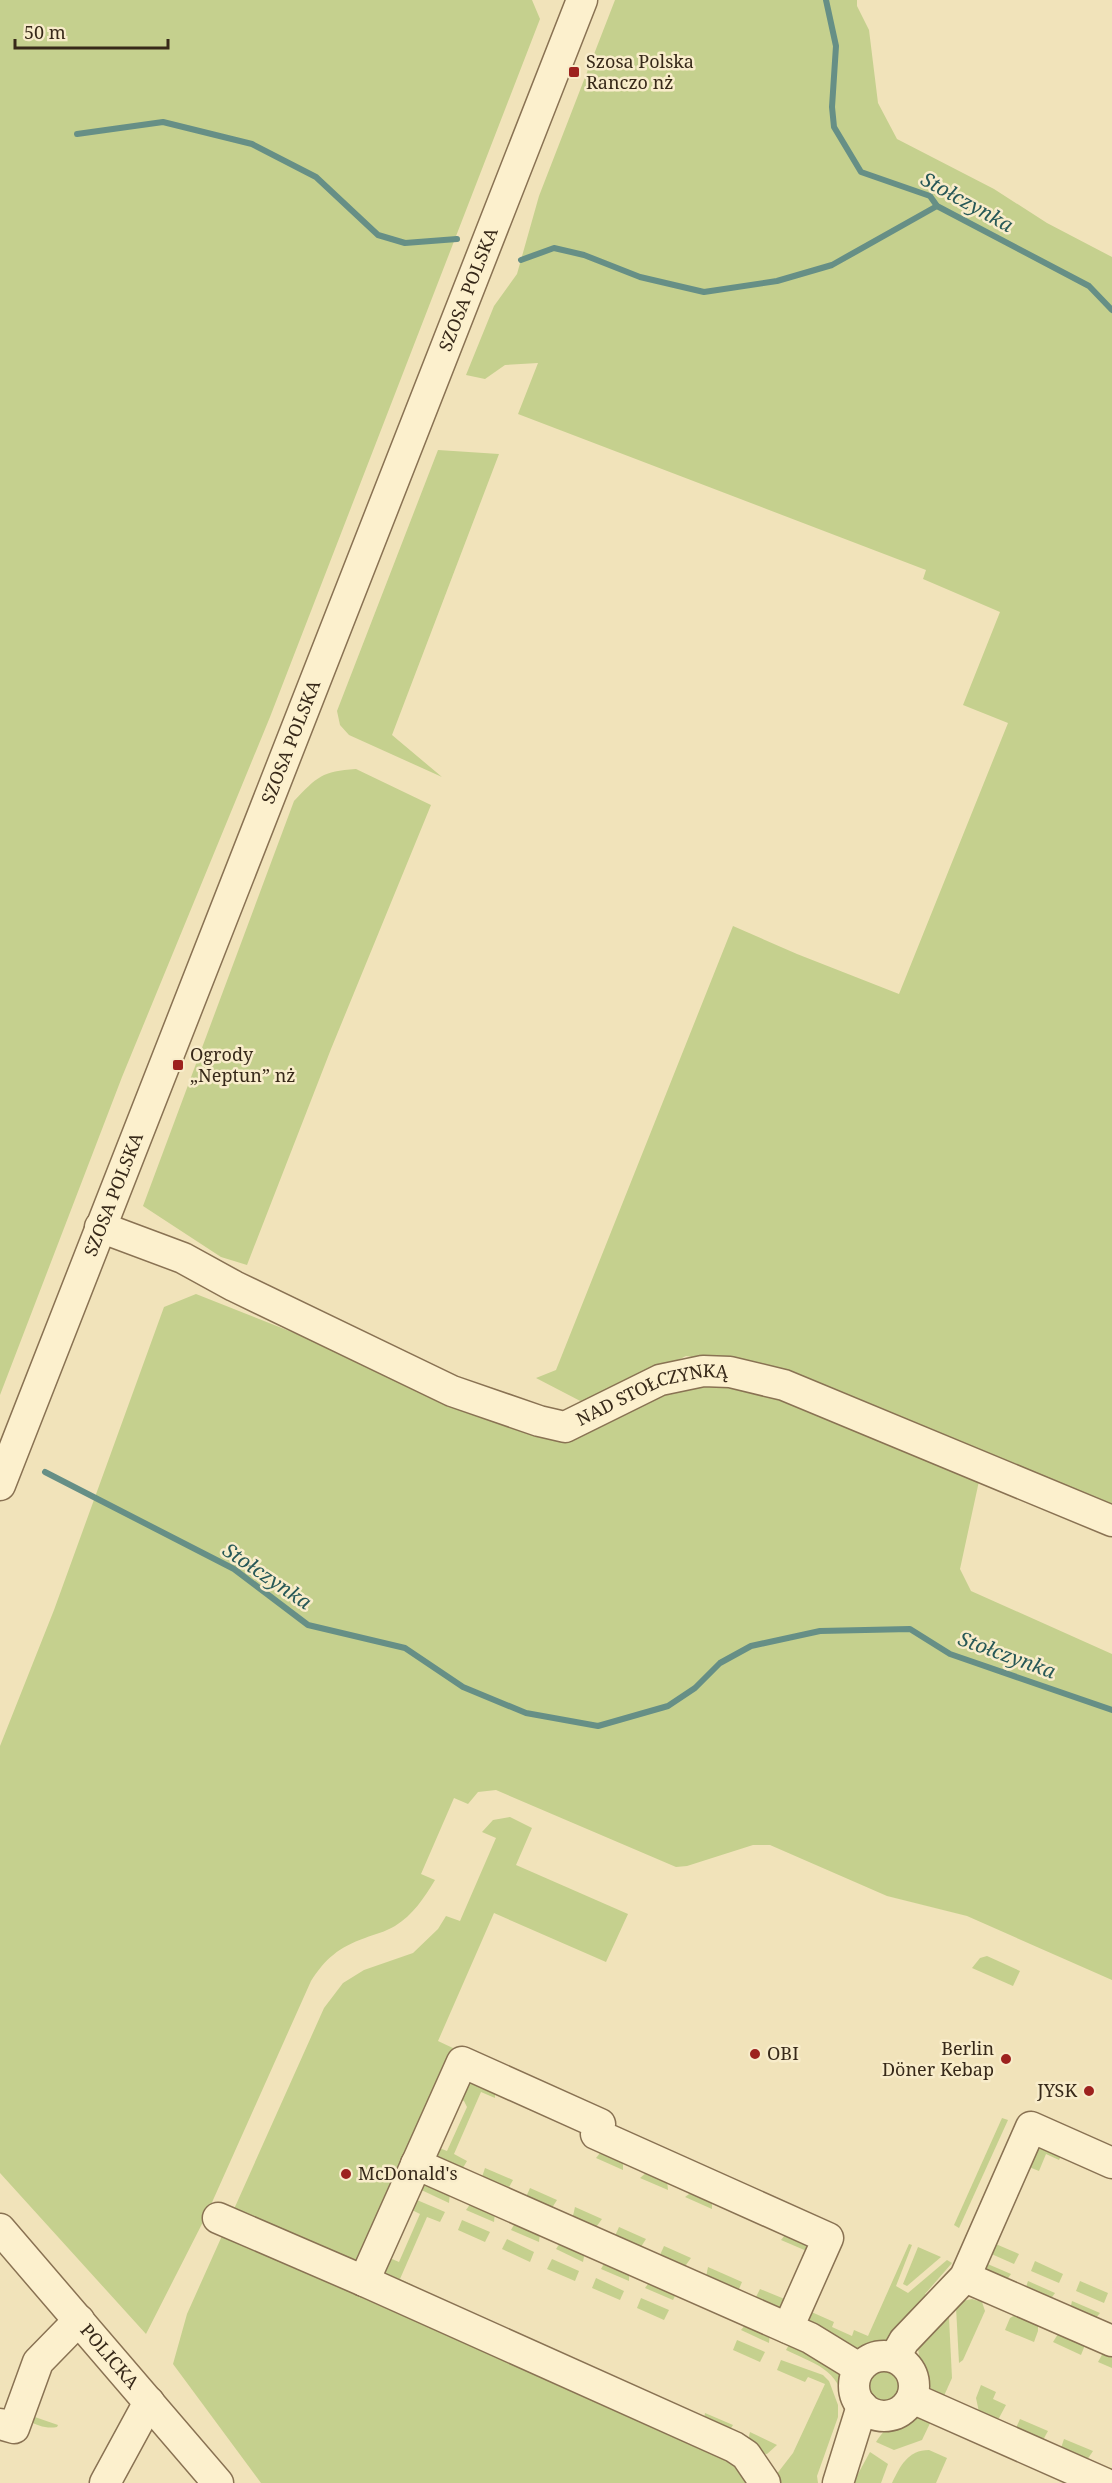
<svg xmlns="http://www.w3.org/2000/svg" width="1112" height="2483" font-family="'Noto Serif',serif">
<style>
.green{fill:#c5d08e}
.lines{fill:none;stroke-linecap:round;stroke-linejoin:round}
.stream{stroke:#668f86;stroke-width:6}
.minor-casing{stroke:#897253;stroke-width:33}
.minor{stroke:#fcf0cd;stroke-width:30}
.poi-dot{fill:#9d221e;stroke:#f8ecca;stroke-width:2}
.labels{text-anchor:middle;stroke-width:5;stroke-linejoin:round;paint-order:stroke}
.poi-label{font-size:18px;fill:#372919;stroke:#f8ecca;text-anchor:start}
.street-label{font-size:18px;fill:#372919;stroke:#f8ecca}
.water-label{font-size:20px;font-style:italic;fill:#275857;stroke:#f8ecca}
</style>
<rect width="100%" height="100%" fill="#f1e3ba"/>
<g class="green">
<polygon points="0,0 532,0 540,19 270,717 122,1077 0,1395"/>
<polygon points="615,0 857,0 857,6 869,30 878,103 897,139 994,189 1047,223 1112,257 1112,1508 746,1366 686,1356 588,1405 536,1378 556,1370 733,926 797,954 899,994 1008,723 963,705 1000,612 923,579 926,570 518,414 538,363 505,365 485,379 466,375 494,306 517,274 539,196"/>
<polygon points="438,450 499,454 392,735 442,777 349,735 340,725 337,711"/>
<path d="M356,769L431,805L331,1049L247,1265L221,1257L143,1206L294,801C317,777 322,771 356,769Z"/>
<path d="M196,1294L544,1432L667,1391L725,1380L829,1412L979,1481L960,1569L971,1591L1112,1654V1980L967,1916L887,1896L770,1845H753L687,1866L676,1867L496,1790L478,1792L468,1804L454,1798L421,1874L435,1880C424,1898 413,1915 395,1926C385,1932 375,1934 365,1938C339,1947 325,1959 311,1981L205,2218L146,2334L0,2173V1746L54,1610L164,1307Z"/>
<polygon points="510,1817 532,1828 516,1865 628,1914 606,1962 494,1913 438,2041 455,2049 351,2288 722,2450 754,2483 261,2483 173,2364 187,2314 324,2008 343,1983 364,1970 413,1953 438,1929 446,1916 460,1921 496,1838 482,1832 493,1820"/>
<polygon points="987,1956 1020,1971 1013,1986 972,1968 980,1958"/>
<polygon points="472,2081 495,2088 495,2098 481,2092 454,2154 467,2161 461,2171 433,2162 434,2146 447,2151 467,2107 464,2101 454,2097 461,2085"/>
<polygon points="1002,2118 1008,2120 959,2228 954,2225"/>
<polygon points="1042,2148 1061,2156 1059,2160 1046,2154 1039,2171 1024,2165 1036,2150"/>
<polygon points="600,2153 623,2161 623,2170 596,2158"/>
<polygon points="485,2168 513,2180 508,2189 482,2177"/>
<polygon points="647,2172 667,2180 668,2190 640,2178"/>
<polygon points="421,2181 450,2192 449,2203 415,2187"/>
<polygon points="530,2188 557,2200 550,2211 526,2197"/>
<polygon points="692,2192 712,2200 712,2209 685,2197"/>
<polygon points="410,2197 445,2212 440,2222 427,2217 400,2279 413,2285 410,2290 382,2273 385,2256 399,2262 420,2214 406,2207"/>
<polygon points="471,2203 495,2212 494,2222 466,2210"/>
<polygon points="575,2207 602,2219 594,2230 572,2220"/>
<polygon points="462,2220 490,2232 485,2242 458,2230"/>
<polygon points="515,2223 540,2232 539,2242 511,2230"/>
<polygon points="619,2227 646,2239 639,2250 615,2236"/>
<polygon points="785,2235 808,2242 809,2252 781,2240"/>
<polygon points="507,2239 534,2252 530,2262 502,2249"/>
<polygon points="991,2242 1019,2254 1014,2264 987,2252"/>
<polygon points="560,2243 585,2251 583,2262 556,2249"/>
<path d="M909,2244L912,2245L896,2286L908,2293L947,2260L952,2263L925,2294L930,2299C909,2321 884,2357 850,2347C835,2343 821,2333 808,2326L807,2310L834,2322L832,2327L852,2336L854,2330L868,2336Z"/>
<polygon points="664,2246 691,2258 683,2269 661,2259 660,2255"/>
<polygon points="918,2247 941,2257 907,2286 903,2284"/>
<polygon points="552,2259 579,2271 575,2281 547,2269"/>
<polygon points="1035,2261 1063,2274 1059,2283 1031,2271"/>
<polygon points="605,2262 629,2270 629,2281 601,2269"/>
<polygon points="983,2262 1011,2274 1006,2281 984,2277"/>
<polygon points="708,2267 742,2282 739,2289 735,2291 706,2277"/>
<polygon points="596,2278 624,2291 620,2300 592,2288"/>
<polygon points="650,2281 673,2289 675,2296 673,2300 645,2288"/>
<polygon points="1028,2281 1055,2293 1050,2300 1025,2290"/>
<polygon points="1080,2281 1108,2293 1104,2303 1076,2291"/>
<polygon points="760,2289 787,2300 780,2311 757,2301 756,2297"/>
<polygon points="641,2298 669,2310 664,2320 637,2308"/>
<polygon points="972,2299 982,2302 985,2311 963,2360 959,2363 956,2307 963,2301"/>
<polygon points="1072,2301 1100,2313 1095,2319 1070,2310"/>
<path d="M943,2312L949,2318L952,2378L943,2398C924,2388 920,2367 918,2347Z"/>
<polygon points="1017,2314 1038,2323 1038,2331 1034,2342 1005,2330 1010,2318"/>
<polygon points="746,2324 770,2332 769,2343 741,2330"/>
<polygon points="1058,2334 1085,2345 1081,2355 1053,2342"/>
<polygon points="737,2340 765,2352 760,2362 733,2350"/>
<path d="M790,2343L837,2368L843,2378L850,2407L845,2414C842,2370 821,2367 786,2350Z"/>
<polygon points="1112,2352 1112,2368 1098,2362 1103,2353"/>
<polygon points="781,2360 823,2375 829,2381 838,2405 838,2417 817,2476 818,2483 779,2483 776,2475 793,2453 825,2384 808,2377 805,2382 777,2370"/>
<circle cx="885" cy="2384" r="21"/>
<polygon points="981,2385 996,2392 993,2399 1006,2405 999,2418 995,2420 979,2412 976,2398"/>
<polygon points="705,2413 733,2425 730,2430 704,2419"/>
<path d="M920,2414L932,2419L922,2440L894,2450L876,2442C886,2426 901,2415 920,2414Z"/>
<path d="M29,2415L58,2425L57,2427C48,2429 36,2426 29,2420Z"/>
<polygon points="1020,2419 1048,2431 1043,2440 1016,2428"/>
<path d="M750,2432L777,2445L767,2454C756,2453 746,2443 750,2432Z"/>
<polygon points="1064,2439 1093,2451 1087,2460 1061,2448"/>
<path d="M929,2450L947,2458L936,2483H892C900,2466 908,2450 929,2450Z"/>
<polygon points="870,2452 888,2464 881,2483 853,2483"/>
</g>
<g class="lines">
<g class="stream">
<polyline points="826,0 836,46 832,107 834,127 861,172 930,196 937,206 1089,286 1112,310"/>
<polyline points="77,134 163,122 252,144 316,177 378,235 405,243 457,239"/>
<polyline points="521,260 554,248 584,255 640,277 704,292 777,281 832,265 937,206"/>
<polyline points="45,1472 234,1569 308,1625 405,1648 463,1687 526,1713 598,1726 668,1706 695,1688 720,1663 751,1646 820,1631 910,1629 950,1654 1112,1710"/>
</g>
<defs>
<g id="minor">
<path id="s1" d="M100,1227L183,1258L234,1286L452,1391L539,1421L565,1427L660,1380L703,1371L730,1372L784,1385L1112,1521"/>
<path id="s2" d="M0,1485L582,0"/>
<polyline points="416,2164 810,2338 859,2368"/>
<polyline points="218,2218 364,2281"/>
<path id="s3" d="M0,2229L218,2483"/>
<polyline points="965,2277 1112,2341"/>
<circle cx="884" cy="2386" r="30"/>
<polyline points="895,2357 904,2341 965,2277 1031,2127 1112,2163"/>
<polyline points="912,2398 1104,2483"/>
<polyline points="0,2424 14,2428 38,2362 79,2320"/>
<polyline points="105,2483 149,2402"/>
<polyline points="765,2483 746,2455 734,2447 364,2281 462,2062 600,2124 596,2134 828,2238 788,2328"/>
<polyline points="838,2483 862,2406"/>
</g>
</defs>
<use href="#minor" class="minor-casing"/>
<use href="#minor" class="minor"/>
</g>
<g class="poi-dot">
<rect x="568" y="66" width="12" height="12" rx="3"/>
<rect x="172" y="1059" width="12" height="12" rx="3"/>
<circle cx="755" cy="2054" r="6"/>
<circle cx="1006" cy="2059" r="6"/>
<circle cx="1089" cy="2091" r="6"/>
<circle cx="346" cy="2174" r="6"/>
</g>
<g class="labels">
<g class="poi-label">
<text x="586" y="68">Szosa Polska<tspan x="586" dy="21">Ranczo nż</tspan></text>
<text x="190" y="1061">Ogrody<tspan x="190" dy="21">„Neptun” nż</tspan></text>
<text x="994" y="2055" text-anchor="end">Berlin<tspan x="994" dy="21">Döner Kebap</tspan></text>
<text x="767" y="2060">OBI</text>
<text x="1077" y="2097" text-anchor="end">JYSK</text>
<text x="358" y="2180">McDonald's</text>
</g>
<g class="street-label">
<text dy="6" stroke="none"><textPath href="#s2" startOffset="1284">SZOSA POLSKA</textPath></text>
<text dy="6" stroke="none"><textPath href="#s2" startOffset="798">SZOSA POLSKA</textPath></text>
<text dy="6" stroke="none"><textPath href="#s2" startOffset="312">SZOSA POLSKA</textPath></text>
<text dy="6" stroke="none"><textPath href="#s1" startOffset="602">NAD STOŁCZYNKĄ</textPath></text>
<text dy="6" stroke="none"><textPath href="#s3" startOffset="168">POLICKA</textPath></text>
</g>
<g class="water-label">
<text transform="translate(967 202) rotate(29)" y="7">Stołczynka</text>
<text transform="translate(267 1576) rotate(34)" y="7">Stołczynka</text>
<text transform="translate(1007 1655) rotate(20)" y="7">Stołczynka</text>
</g>
</g>
<path d="M15 39v9h153v-9" fill="none" stroke="#372919" stroke-width="3"/>
<text x="24" y="39" font-size="18" fill="#372919" stroke="#f8ecca" stroke-width="4.5" paint-order="stroke">50 m</text>
</svg>
